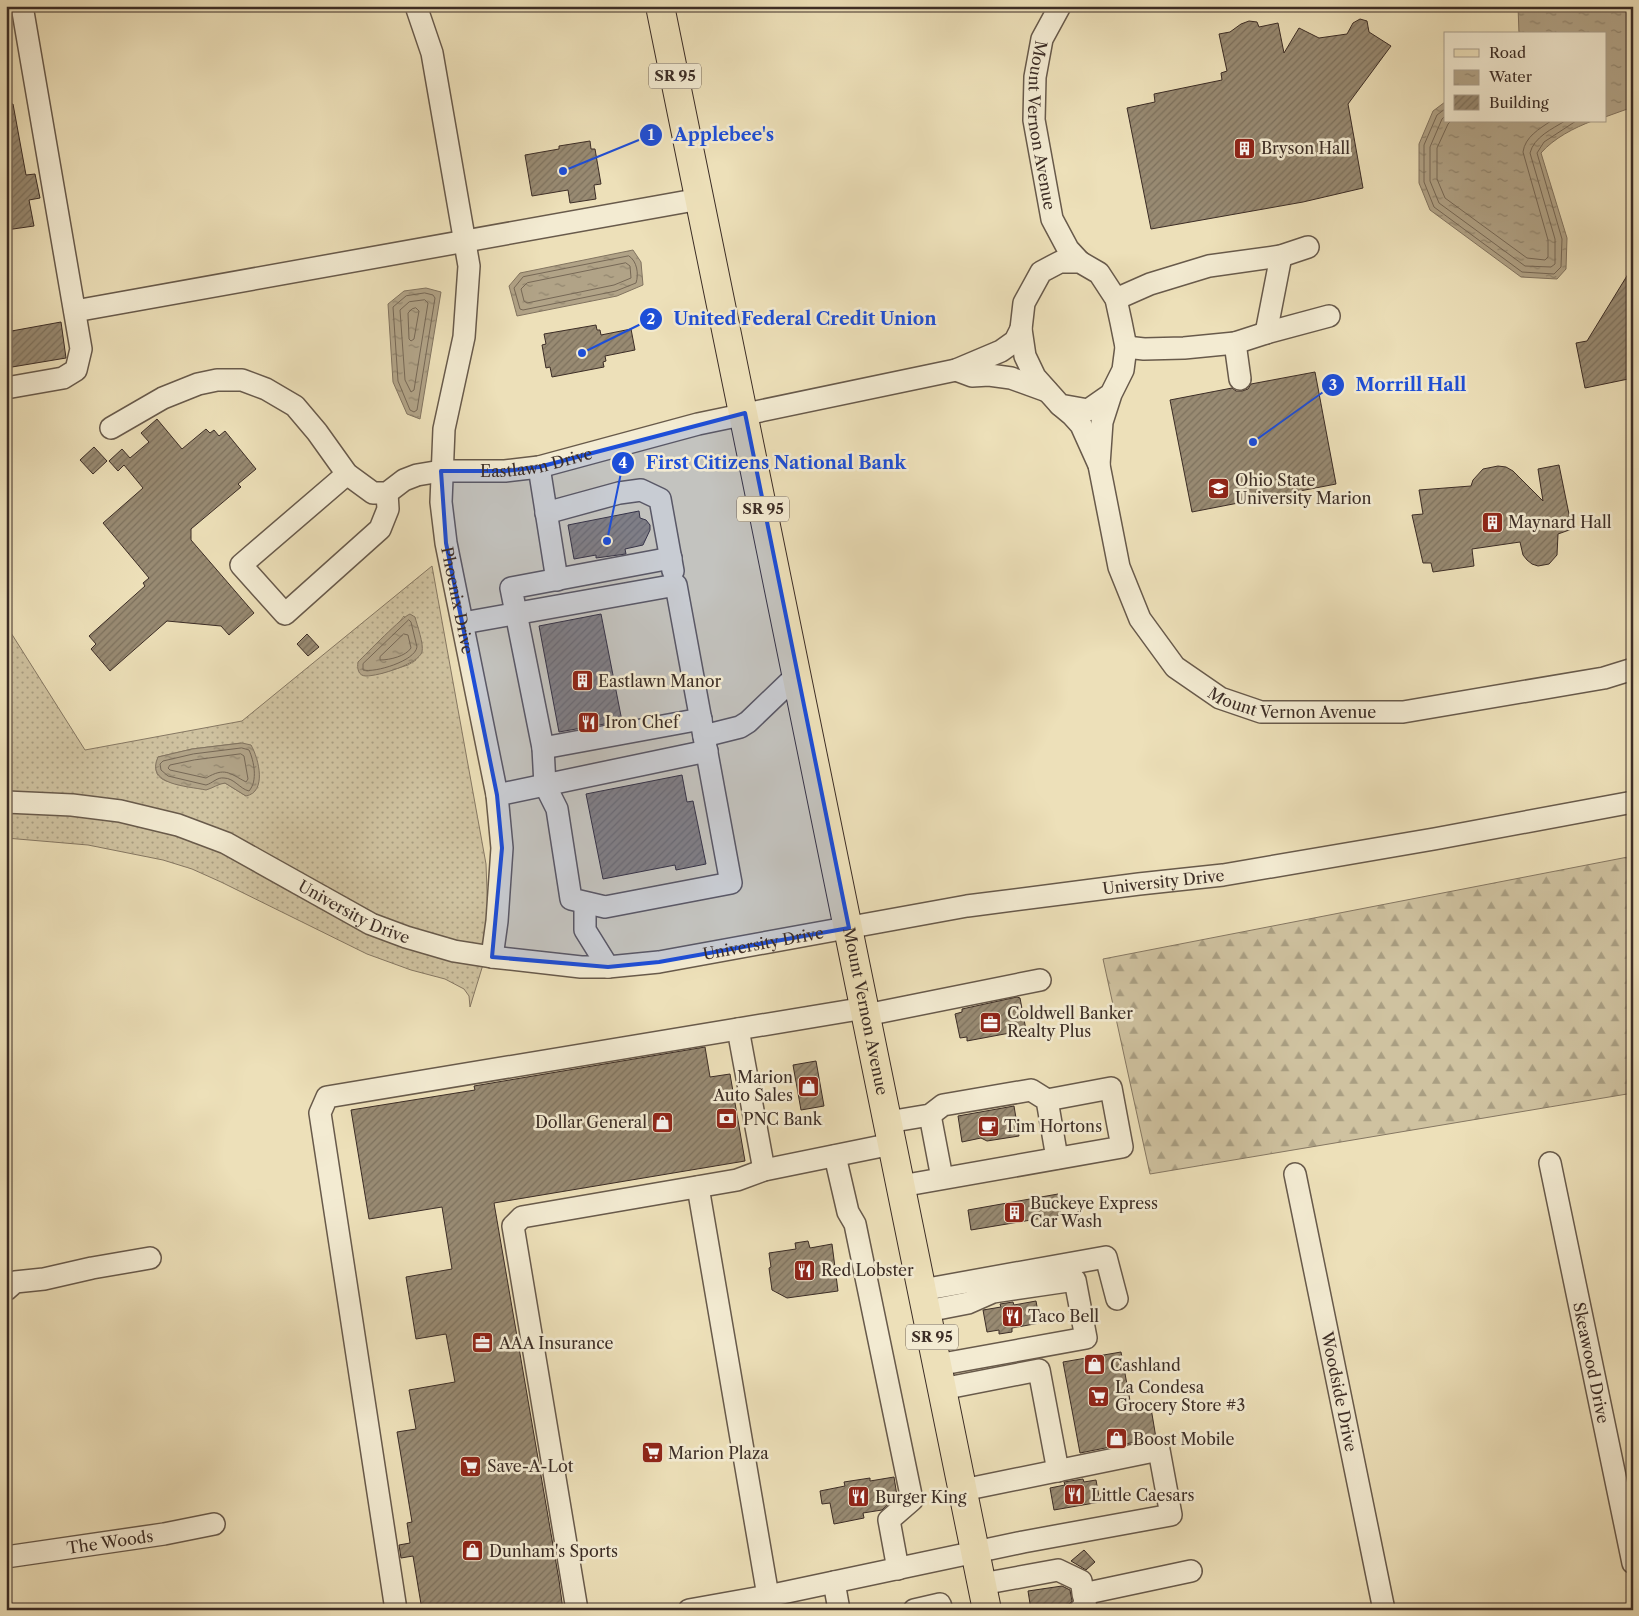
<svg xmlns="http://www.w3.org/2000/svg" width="1639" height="1616" font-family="'Libre Caslon Text',serif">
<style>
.grass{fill:url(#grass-dots);stroke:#867863;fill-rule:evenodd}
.forest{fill:url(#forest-firs);stroke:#867863}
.water{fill:url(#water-ripples);stroke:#827460}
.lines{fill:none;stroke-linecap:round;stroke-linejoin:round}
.shore{stroke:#766856;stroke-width:1}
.building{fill:url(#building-hatch);stroke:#3c2d26}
.minor-casing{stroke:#685a4b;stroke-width:24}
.major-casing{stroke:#3c2d26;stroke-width:30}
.minor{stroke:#f3ebd2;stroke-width:21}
.major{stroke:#ede0b9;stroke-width:28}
.marked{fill:#1d4ed8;fill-opacity:0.2;stroke:#1d4ed8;stroke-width:4;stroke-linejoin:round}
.labels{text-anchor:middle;stroke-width:5;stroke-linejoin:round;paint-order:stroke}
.shield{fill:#f3ebd2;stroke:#73665a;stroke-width:1}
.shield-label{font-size:15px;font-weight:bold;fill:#3c2d26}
.street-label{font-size:16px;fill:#3c2d26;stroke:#f3ebd2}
.poi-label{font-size:16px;fill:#3c2d26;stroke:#f3ebd2;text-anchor:start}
.leader{fill:none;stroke:#1d4ed8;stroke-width:2}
.callout-dot{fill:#1d4ed8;stroke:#f3ebd2;stroke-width:2}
.mark-label{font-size:15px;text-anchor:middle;font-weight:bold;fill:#fff}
.callout-label{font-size:18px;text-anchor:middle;font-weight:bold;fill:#1d4ed8;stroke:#f3ebd2;stroke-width:5;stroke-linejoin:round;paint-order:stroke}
</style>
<defs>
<pattern id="grass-dots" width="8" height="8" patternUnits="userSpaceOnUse" patternTransform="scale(1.25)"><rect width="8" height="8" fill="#cfc2a0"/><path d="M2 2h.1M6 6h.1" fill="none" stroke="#a99e82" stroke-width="1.8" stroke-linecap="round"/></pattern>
<pattern id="forest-firs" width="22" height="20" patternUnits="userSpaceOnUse" patternTransform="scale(1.25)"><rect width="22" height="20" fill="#cfc2a0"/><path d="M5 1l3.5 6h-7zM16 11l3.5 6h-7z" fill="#a99e82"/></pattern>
<pattern id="water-ripples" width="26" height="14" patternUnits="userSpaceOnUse" patternTransform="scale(1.25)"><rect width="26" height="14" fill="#b1a387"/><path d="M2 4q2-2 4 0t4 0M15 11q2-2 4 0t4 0" fill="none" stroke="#91856e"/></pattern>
<pattern id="building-hatch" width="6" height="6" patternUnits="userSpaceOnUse" patternTransform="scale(1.25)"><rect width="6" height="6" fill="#988a72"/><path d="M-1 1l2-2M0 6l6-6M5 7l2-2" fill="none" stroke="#7d715d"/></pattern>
</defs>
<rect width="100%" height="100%" fill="#ede0b9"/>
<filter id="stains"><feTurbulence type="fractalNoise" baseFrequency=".004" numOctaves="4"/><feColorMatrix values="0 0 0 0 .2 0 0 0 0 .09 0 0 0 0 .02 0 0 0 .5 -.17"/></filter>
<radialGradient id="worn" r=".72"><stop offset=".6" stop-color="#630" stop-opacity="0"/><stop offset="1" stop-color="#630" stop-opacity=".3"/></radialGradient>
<path class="grass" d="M432,566L486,864L489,945L470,1007L469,996L464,989L445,979L411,970L367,954L221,882L192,869L163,860L88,845L6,838V625L85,750L242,721ZM404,616L416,660L408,665L382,673L358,662L398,624ZM241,743L246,796L225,783L218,784L166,781C153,775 156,769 158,757L192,749Z"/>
<polygon class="forest" points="1633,856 1633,1093 1150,1174 1103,959"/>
<g class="water">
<polygon points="1518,6 1633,6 1633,107 1605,117 1605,34 1519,34"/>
<path d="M1445,102V121H1592C1574,128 1554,138 1541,153L1567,238L1566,269L1557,279L1521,277L1430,210L1419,183V144L1433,111Z"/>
<polygon points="633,250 641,262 643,285 617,296 517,316 509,286 520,273"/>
<polygon points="426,288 441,292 420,419 407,414 393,382 388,304 404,291"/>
<path d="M410,614L415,617C417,625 424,644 422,652C418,664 379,676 366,676C358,676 357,668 358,662C366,654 403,616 410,614Z"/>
<path d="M242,743L251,745C259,759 267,792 246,796L225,783C218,784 213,788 206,790C187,786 145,785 158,757L192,749Z"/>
</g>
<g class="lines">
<g class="shore">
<polyline points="1445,109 1437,115 1424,145 1424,182 1434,207 1522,272 1554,274 1561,267 1562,239 1537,153 1544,142 1576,121"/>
<path d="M1445,116L1442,119L1430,147V181L1439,203L1525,266L1551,267L1555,264V239L1530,153C1534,137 1552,129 1565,121"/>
<path d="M1451,121L1448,124L1437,148V179L1445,198L1527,258L1545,260L1548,257V240L1523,152C1525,137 1539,129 1551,121"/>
<path d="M629,256C637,261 639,274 636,283L616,291L523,310L520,309L514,288L523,277Z"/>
<polygon points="626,263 630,266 631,278 614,285 527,303 524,301 521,289 527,283"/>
<polygon points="425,293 433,295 435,298 417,410 414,412 410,410 398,381 393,307 406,296"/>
<polygon points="425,300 428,303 414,390 411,392 405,380 400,310 409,302"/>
<polygon points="416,308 419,311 414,339 411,341 409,339 408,313 412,309"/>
<path d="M409,620L411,622L417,647C415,661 375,673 363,670V664Z"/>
<path d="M404,634L408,635L411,648C406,656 390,660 380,660V657Z"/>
<path d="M242,748L249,750C254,761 258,781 249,791C240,789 234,778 224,778C217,777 213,783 206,785L168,776L161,770L160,764L163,761L193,754Z"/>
<path d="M241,754L244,756L248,779L246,782C229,773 225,767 206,778L170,770L168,768L170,765L194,760Z"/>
</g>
</g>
<g class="building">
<polygon points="1360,19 1367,21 1369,32 1391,46 1348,104 1363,188 1303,202 1151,229 1127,108 1155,102 1154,94 1222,80 1221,73 1227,71 1219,34 1230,32 1241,24 1249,21 1257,22 1259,27 1278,23 1284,53 1299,28 1319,38 1347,34 1353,23"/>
<polygon points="13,104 26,175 35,174 40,198 29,200 34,226 6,230 6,105"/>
<polygon points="590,141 591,149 595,149 601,184 594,185 596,199 570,203 568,190 532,196 525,155 559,149 559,146"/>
<polygon points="1633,266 1633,378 1585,388 1576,343 1587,341"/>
<polygon points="61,322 66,358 6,368 6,332"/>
<polygon points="596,325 597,330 600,330 601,335 631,329 635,350 605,356 606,361 603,362 604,367 552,377 550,367 546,368 542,345 546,344 544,334"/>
<polygon points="1315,372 1336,484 1192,512 1170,400 1232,388 1236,391 1242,391 1248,389 1251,384"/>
<polygon points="157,419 182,449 206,429 210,433 214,430 219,436 225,431 256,469 238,484 241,487 191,529 191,540 254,613 229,635 221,626 167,621 110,671 91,649 96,644 89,636 145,586 143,583 149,578 103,523 143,488 124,465 118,471 109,461 122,449 130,458 149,442 141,433"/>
<polygon points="94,447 107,461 93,474 80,460"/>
<polygon points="1559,465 1572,529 1558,534 1557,555 1549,564 1538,566 1532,564 1527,560 1523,555 1520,542 1472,549 1474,566 1433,572 1431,563 1423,563 1412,515 1423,514 1419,490 1471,486 1473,480 1483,469 1498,466 1506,467 1513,471 1543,501 1538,469"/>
<polygon points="639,511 640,518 646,520 650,525 650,530 643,545 625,549 626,554 596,558 596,555 574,559 568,525"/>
<polygon points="601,614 622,721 559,732 539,626"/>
<polygon points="307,634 319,647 308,656 297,644"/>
<polygon points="682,775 687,802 693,801 706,864 676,870 675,865 603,879 586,794"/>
<polygon points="1017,997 1020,998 1026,1030 967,1041 967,1037 960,1038 955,1014 962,1012 962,1009"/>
<polygon points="705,1047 710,1077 730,1074 745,1161 494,1203 559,1580 563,1610 422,1610 413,1556 401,1558 399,1545 410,1543 407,1523 412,1522 397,1432 416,1429 409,1390 455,1382 446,1334 416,1339 406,1277 452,1269 442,1207 369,1219 351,1110 475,1090 474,1086"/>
<polygon points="816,1061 824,1106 801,1110 793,1065"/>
<polygon points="1014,1106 1019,1136 987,1141 981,1138 962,1142 958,1116"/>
<polygon points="1058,1194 1061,1215 971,1230 968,1210"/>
<polygon points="808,1241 810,1248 832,1244 838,1291 787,1298 772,1290 769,1268 771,1267 769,1253 796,1249 795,1243"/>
<polygon points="1036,1301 1040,1323 1012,1328 1012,1332 999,1334 999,1330 987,1332 983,1310 1001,1307 1000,1304 1013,1302 1014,1305"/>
<polygon points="1121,1352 1131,1406 1150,1402 1156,1438 1080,1453 1063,1362"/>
<polygon points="894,1477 897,1496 882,1510 863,1513 864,1518 834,1524 830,1503 822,1504 820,1491 845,1486 844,1482 870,1478 870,1481"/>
<polygon points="1083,1479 1084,1482 1096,1480 1100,1502 1054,1510 1050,1488 1065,1485 1064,1482"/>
<polygon points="1084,1550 1095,1562 1086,1570 1071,1561"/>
<polygon points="1062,1586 1070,1590 1072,1601 1069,1604 1031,1610 1028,1591"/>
</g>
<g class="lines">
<defs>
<g id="minor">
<path id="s1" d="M416,6L432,53L469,266L464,337L444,429L441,502L446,543L497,795L502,848L497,921L492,957"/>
<path id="s2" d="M1060,6L1042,39L1035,77L1034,120L1052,219L1068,249L1080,262"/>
<polyline points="1116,299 1150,284 1209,266 1281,256 1308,247"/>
<polyline points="75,311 700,199"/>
<polyline points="1266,333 1281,256"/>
<polyline points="1235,343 1240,379"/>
<polyline points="1126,347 1144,349 1184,348 1235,343 1266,333 1329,316"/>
<polyline points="956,370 972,376 989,375 1011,378 1047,391"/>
<polyline points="6,388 63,378 76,370 81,349 22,6"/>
<path id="s3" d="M1060,405L1072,415L1081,425L1099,465L1119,567L1140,619L1175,667L1220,698L1261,712H1403L1604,678L1633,669"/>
<path id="s4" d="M111,428L163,398L198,384L217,380H242L266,389L295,406L317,432L347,474L373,493H387L404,480L417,475L441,471H505L539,467L698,424L956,370L1001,351L1015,341L1021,329"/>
<polyline points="1099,465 1102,422 1111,394 1123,370 1126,347 1121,322 1116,299 1099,273 1080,262 1060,262 1041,272 1024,303 1021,329 1025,356 1035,377 1060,405 1088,410 1111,394"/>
<polyline points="539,467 557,580"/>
<polyline points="347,474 241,565 285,614 380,529 388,509 387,493"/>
<polyline points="546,513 619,493 641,490 660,499 673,571"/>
<polyline points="671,558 511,588 543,748 701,719"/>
<polyline points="463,623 676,585 731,883 605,907 571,899 557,809 545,785 543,748"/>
<polyline points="704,736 740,727 748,722 797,675"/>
<polyline points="497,795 707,751"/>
<path id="s5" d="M6,802L72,805L120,811L178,825L226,843L371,924L406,937L454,951L492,957L581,967H608L659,962L967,906L1139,884L1223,875L1434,839L1633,802"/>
<polyline points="585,903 585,930 608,967"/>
<polyline points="866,1015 1040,980"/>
<polyline points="738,1029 764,1170"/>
<polyline points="930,1115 942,1178"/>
<polyline points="888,1122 930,1115 943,1105 1031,1090 1047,1100 1057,1158"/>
<polyline points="835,1156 848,1212 855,1224 912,1500 889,1520 898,1569"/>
<path id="s6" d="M1550,1163L1633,1563"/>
<path id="s7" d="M1295,1174L1384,1610"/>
<polyline points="901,1186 1122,1147 1111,1088 1047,1100"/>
<polyline points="698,1187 768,1596"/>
<polyline points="6,1290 15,1282 44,1279 92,1268 150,1258"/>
<polyline points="922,1290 1106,1257 1117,1299"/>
<polyline points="927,1311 968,1303 993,1292 1075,1280 1086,1338 937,1365"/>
<polyline points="942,1389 1039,1370 1058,1471"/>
<path id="s8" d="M6,1557L164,1534L214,1524"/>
<polyline points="834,1582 839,1610"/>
<polyline points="982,1584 1058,1570 1081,1581 1086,1608 1080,1610"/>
<polyline points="1083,1594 1191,1571"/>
<polyline points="396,1610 320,1113 327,1097 865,1008"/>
<polyline points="577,1610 513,1226 522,1217 737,1180 764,1170 892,1144"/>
<polyline points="689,1610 768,1596 1023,1542 1171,1515 1159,1450 963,1490"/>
<polyline points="914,1610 940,1604 942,1610"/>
</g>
<g id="major">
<path id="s9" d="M660,6C771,540 879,1075 987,1610"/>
</g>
</defs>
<use href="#minor" class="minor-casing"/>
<use href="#major" class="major-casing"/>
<use href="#minor" class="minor"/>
<use href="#major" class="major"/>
</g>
<path class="marked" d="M745,413L849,928L659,962L608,967L492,957L502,848L497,795L446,543L441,471H505L539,467Z"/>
<defs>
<symbol id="building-square" viewBox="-11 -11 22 22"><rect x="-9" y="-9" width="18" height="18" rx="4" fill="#8f2418" stroke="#f3ebd2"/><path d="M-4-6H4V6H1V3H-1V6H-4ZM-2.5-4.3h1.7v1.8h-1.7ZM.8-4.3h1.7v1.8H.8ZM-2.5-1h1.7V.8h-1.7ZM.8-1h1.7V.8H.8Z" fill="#fff"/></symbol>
<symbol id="university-square" viewBox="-11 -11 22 22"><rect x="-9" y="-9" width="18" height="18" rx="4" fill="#8f2418" stroke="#f3ebd2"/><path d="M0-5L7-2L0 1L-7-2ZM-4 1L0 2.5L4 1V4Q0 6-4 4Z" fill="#fff"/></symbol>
<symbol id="restaurant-square" viewBox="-11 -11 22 22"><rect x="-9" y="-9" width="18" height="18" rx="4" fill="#8f2418" stroke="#f3ebd2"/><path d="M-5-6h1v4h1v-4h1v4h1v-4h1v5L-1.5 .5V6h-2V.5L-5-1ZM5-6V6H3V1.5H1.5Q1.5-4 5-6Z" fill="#fff"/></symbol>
<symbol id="office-square" viewBox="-11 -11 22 22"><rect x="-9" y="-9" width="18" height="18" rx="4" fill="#8f2418" stroke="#f3ebd2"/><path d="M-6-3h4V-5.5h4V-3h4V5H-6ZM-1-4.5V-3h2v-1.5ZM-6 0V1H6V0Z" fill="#fff"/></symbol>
<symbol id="shop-square" viewBox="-11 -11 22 22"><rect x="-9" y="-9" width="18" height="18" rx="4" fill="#8f2418" stroke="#f3ebd2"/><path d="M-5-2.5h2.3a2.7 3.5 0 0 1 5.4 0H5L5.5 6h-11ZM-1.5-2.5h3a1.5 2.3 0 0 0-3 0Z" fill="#fff"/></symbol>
<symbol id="bank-square" viewBox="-11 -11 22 22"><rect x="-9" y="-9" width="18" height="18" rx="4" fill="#8f2418" stroke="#f3ebd2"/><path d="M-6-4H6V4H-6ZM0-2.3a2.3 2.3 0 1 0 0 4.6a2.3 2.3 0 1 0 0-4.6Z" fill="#fff"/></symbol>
<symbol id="cafe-square" viewBox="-11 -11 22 22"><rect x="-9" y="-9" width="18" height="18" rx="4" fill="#8f2418" stroke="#f3ebd2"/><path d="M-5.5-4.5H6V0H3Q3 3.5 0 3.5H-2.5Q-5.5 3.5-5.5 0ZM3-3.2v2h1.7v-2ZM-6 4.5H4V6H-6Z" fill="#fff"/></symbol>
<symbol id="supermarket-square" viewBox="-11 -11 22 22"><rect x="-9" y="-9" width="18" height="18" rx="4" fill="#8f2418" stroke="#f3ebd2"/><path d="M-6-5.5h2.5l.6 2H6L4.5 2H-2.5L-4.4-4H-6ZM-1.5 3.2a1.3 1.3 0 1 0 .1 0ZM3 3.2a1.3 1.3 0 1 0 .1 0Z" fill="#fff"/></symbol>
</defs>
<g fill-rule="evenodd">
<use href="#building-square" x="1232" y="136" width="25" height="25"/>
<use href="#university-square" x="1206" y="476" width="25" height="25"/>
<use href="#building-square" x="1480" y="510" width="25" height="25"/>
<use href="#building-square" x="570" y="668" width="25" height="25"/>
<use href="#restaurant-square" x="576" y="710" width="25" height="25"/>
<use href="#office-square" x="978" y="1010" width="25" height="25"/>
<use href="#shop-square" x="796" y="1074" width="25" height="25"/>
<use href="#bank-square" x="714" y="1106" width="25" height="25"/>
<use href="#shop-square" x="650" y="1110" width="25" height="25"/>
<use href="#cafe-square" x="976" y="1114" width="25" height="25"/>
<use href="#building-square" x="1002" y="1200" width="25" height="25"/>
<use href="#restaurant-square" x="792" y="1258" width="25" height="25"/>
<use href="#restaurant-square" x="1000" y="1304" width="25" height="25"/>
<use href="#office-square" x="470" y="1330" width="25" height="25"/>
<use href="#shop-square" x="1082" y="1352" width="25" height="25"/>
<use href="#supermarket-square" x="1086" y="1384" width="25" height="25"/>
<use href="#shop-square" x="1104" y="1426" width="25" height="25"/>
<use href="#supermarket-square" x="640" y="1440" width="25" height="25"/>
<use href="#supermarket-square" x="458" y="1454" width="25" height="25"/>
<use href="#restaurant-square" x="1062" y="1482" width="25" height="25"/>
<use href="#restaurant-square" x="846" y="1484" width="25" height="25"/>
<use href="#shop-square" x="460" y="1538" width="25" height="25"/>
</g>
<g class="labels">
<g class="shield">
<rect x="649" y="63.5" width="52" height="25" rx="4"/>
<rect x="737" y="496.5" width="52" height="25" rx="4"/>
<rect x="906" y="1324.5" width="52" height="25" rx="4"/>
</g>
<g class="shield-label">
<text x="675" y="81">SR 95</text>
<text x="763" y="514">SR 95</text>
<text x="932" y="1342">SR 95</text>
</g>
<g class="street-label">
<text dy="6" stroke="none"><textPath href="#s2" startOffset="125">Mount Vernon Avenue</textPath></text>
<text dy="6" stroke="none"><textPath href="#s4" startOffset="489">Eastlawn Drive</textPath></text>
<text dy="6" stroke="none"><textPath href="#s1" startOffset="604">Phoenix Drive</textPath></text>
<text dy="6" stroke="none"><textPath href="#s3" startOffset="420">Mount Vernon Avenue</textPath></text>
<text dy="6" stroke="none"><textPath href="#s5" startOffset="1196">University Drive</textPath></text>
<text dy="6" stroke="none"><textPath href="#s5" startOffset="371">University Drive</textPath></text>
<text dy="6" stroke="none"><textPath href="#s5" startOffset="791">University Drive</textPath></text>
<text dy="6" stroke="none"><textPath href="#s9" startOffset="1026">Mount Vernon Avenue</textPath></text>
<text dy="6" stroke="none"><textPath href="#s6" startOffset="204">Skeawood Drive</textPath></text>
<text dy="6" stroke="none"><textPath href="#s7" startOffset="222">Woodside Drive</textPath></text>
<text dy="6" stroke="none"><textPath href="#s8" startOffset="105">The Woods</textPath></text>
</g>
<g class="poi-label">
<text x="1261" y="154">Bryson Hall</text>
<text x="1235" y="486">Ohio State<tspan x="1235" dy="18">University Marion</tspan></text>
<text x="1508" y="528">Maynard Hall</text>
<text x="598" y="687">Eastlawn Manor</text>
<text x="605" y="728">Iron Chef</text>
<text x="1007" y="1019">Coldwell Banker<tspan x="1007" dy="18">Realty Plus</tspan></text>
<text x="793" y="1083" text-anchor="end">Marion<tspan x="793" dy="18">Auto Sales</tspan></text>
<text x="743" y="1125">PNC Bank</text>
<text x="647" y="1128" text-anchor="end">Dollar General</text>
<text x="1004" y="1132">Tim Hortons</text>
<text x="1030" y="1209">Buckeye Express<tspan x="1030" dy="18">Car Wash</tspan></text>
<text x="821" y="1276">Red Lobster</text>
<text x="1028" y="1322">Taco Bell</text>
<text x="499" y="1349">AAA Insurance</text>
<text x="1110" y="1371">Cashland</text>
<text x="1115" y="1393">La Condesa<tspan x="1115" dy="18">Grocery Store #3</tspan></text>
<text x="1133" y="1445">Boost Mobile</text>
<text x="668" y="1459">Marion Plaza</text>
<text x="487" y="1472">Save-A-Lot</text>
<text x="1091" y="1501">Little Caesars</text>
<text x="875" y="1503">Burger King</text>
<text x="489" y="1557">Dunham's Sports</text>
</g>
</g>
<path class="leader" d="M563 171L651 135M582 353L651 319M1253 442L1333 385M607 541L623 463"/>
<g class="callout-dot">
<circle cx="563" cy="171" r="5"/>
<circle cx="582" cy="353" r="5"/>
<circle cx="1253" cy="442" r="5"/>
<circle cx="607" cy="541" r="5"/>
<circle cx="651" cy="135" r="12"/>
<circle cx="651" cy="319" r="12"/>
<circle cx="1333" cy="385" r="12"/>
<circle cx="623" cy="463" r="12"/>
</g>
<g class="mark-label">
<text x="651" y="140">1</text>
<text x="651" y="324">2</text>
<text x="1333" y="390">3</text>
<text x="623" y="468">4</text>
</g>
<g class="callout-label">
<text x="724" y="141">Applebee's</text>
<text x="805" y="325">United Federal Credit Union</text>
<text x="1411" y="391">Morrill Hall</text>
<text x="776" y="469">First Citizens National Bank</text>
</g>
<rect width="1639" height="1616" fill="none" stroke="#ede0b9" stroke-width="25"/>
<rect x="8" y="8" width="1624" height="1601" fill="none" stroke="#3c2d26" stroke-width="2.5"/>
<rect x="12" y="12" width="1614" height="1591" fill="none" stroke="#3c2d26"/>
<rect x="1444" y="32" width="162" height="90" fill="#f3ebd2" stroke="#aa9f8d"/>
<rect x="1454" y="49" width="25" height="8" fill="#ede0b9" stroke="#aa9f8d"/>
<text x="1489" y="58" font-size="15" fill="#3c2d26">Road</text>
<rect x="1454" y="70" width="25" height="15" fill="url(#water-ripples)" stroke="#aa9f8d"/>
<text x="1489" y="82" font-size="15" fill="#3c2d26">Water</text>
<rect x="1454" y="95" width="25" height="15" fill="url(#building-hatch)" stroke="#aa9f8d"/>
<text x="1489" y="108" font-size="15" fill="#3c2d26">Building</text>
<rect width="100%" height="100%" filter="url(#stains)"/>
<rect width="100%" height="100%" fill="url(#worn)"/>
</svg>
